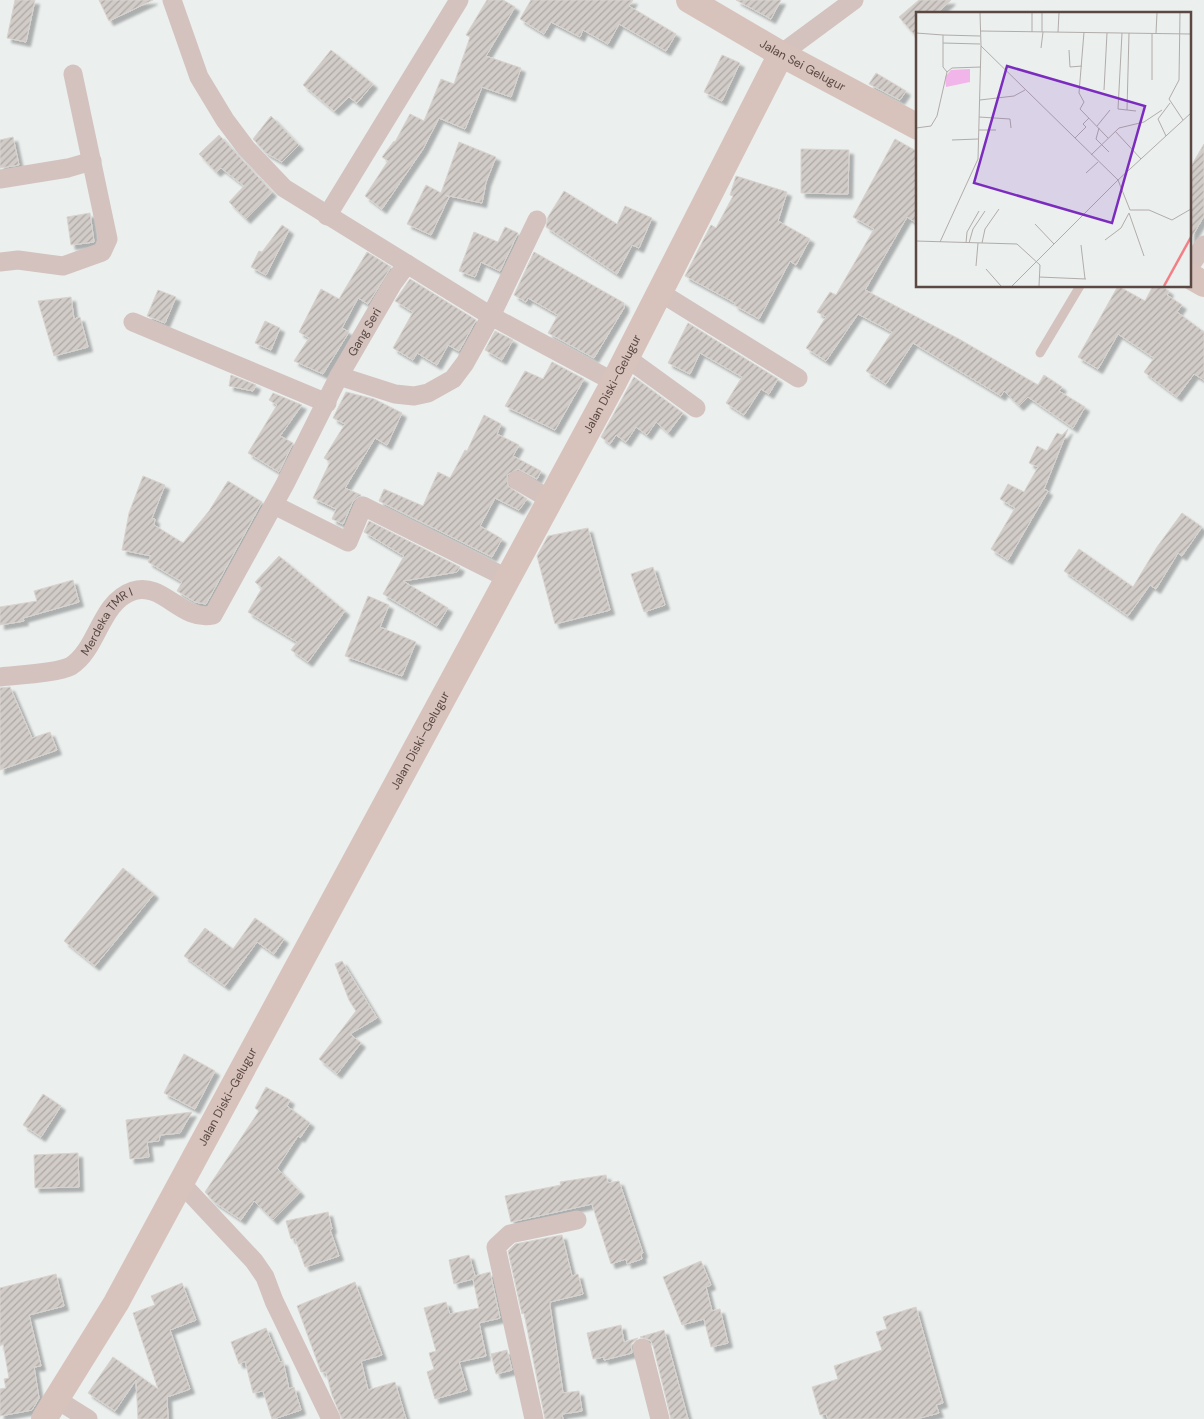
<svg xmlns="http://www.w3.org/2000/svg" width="1204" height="1419" font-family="'DM Sans',sans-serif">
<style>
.building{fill:url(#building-hatch);stroke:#d8d3cf;filter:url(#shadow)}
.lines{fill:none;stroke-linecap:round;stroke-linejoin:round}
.service{stroke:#d3c2be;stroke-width:9}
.minor{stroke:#d3c2be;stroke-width:19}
.secondary{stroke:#d7c3bc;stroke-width:26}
.labels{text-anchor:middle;stroke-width:4;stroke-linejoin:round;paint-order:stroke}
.street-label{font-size:12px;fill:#5b4843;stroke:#fff}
.inset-river{fill:none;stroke:#f37e85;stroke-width:2.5}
.inset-road{fill:none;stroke:#b1acaa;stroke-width:1}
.view{fill:#7b2cbf;fill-opacity:0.15;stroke:#7b2cbf;stroke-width:2.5}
.inset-edge{fill:none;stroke:#5b4843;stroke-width:2.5}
</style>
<defs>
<pattern id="building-hatch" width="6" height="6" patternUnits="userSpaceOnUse" patternTransform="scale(1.25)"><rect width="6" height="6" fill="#d2ccc8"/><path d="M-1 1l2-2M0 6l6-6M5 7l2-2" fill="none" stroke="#ada8a4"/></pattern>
<filter id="shadow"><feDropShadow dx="4.5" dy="4.5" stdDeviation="1" flood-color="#0004"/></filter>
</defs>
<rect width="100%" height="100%" fill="#ebefee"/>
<g class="building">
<polygon points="15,0 35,0 26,42 7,38"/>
<polygon points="99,0 153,0 109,21"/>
<polygon points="487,0 503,0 515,7 486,56 521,68 511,97 482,87 465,129 439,118 423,149 382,209 365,196 388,161 382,157 394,141 395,142 410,114 424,121 441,79 454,84 470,37 466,35"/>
<polygon points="531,0 633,0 629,6 676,34 666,51 619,24 608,44 583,30 580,37 551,22 544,34 520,19"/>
<polygon points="736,0 781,0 771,19"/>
<polygon points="919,0 951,0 936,14 918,14 918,39 899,17"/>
<polygon points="331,50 373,84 357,103 349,97 334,111 303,85"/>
<polygon points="722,55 740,63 722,101 704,92"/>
<polygon points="876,73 906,91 900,100 869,84"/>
<polygon points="271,116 299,145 282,162 266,153 253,139"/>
<polygon points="219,135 272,192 246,219 229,202 244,186 221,168 216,172 199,154"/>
<polygon points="13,137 19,165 0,168 0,140"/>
<polygon points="895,139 918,152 918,224 907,217 865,290 959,339 1038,385 1044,375 1062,387 1059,391 1085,407 1073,428 1028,397 1019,406 1004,391 1001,396 913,343 886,384 866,371 892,332 858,314 826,361 806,348 826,317 817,312 830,292 836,295 874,229 853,217"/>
<polygon points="459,142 496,157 486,182 482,203 445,195 449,197 431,235 407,224 426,185 441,193"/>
<polygon points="1204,144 1204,216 1190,240 1190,168"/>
<polygon points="801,149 849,150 848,194 801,193"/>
<polygon points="736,176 787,192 778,221 810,239 796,265 790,261 759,319 734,305 735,303 685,276 711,225 716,228 733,196 730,195"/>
<polygon points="564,191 617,224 625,206 652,218 639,248 632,245 617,274 546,227 548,217"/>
<polygon points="90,213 94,242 71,245 67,217"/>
<polygon points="282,225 289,230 266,275 251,267 259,251 262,252"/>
<polygon points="505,227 518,233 500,271 481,262 475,277 459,271 474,232 498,242"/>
<polygon points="367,252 391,267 368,304 358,298 342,328 349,332 323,374 294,361 309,338 299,332 321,289 339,299"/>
<polygon points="534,252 624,303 624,308 594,358 548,333 558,315 528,298 526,302 514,295"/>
<polygon points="410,279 476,320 459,351 448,345 437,365 417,353 413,360 393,348 413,312 395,301"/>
<polygon points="1118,286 1145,301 1153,286 1161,286 1169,291 1167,295 1182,305 1177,312 1204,332 1204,380 1194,374 1177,397 1144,372 1154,358 1118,334 1098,369 1078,357"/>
<polygon points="158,290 176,297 165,323 147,316"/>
<polygon points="71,297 74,319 80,317 88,347 54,356 38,301"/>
<polygon points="265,321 280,328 271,350 255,343"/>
<polygon points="688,323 778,379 769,394 761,389 744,415 726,403 742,377 700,353 690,374 668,363"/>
<polygon points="495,331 513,340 502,360 485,350"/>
<polygon points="552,362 584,379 555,430 505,406 525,371 543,379"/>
<polygon points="231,375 256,385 253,391 229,386"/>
<polygon points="634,377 683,413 668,433 656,422 647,435 636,427 626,442 616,435 610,444 601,437"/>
<polygon points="346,392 374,399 402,413 387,445 375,438 345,488 361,495 353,501 343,524 332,519 336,509 313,498 330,462 324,458 345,424 333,418"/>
<polygon points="273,393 302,405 280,436 293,443 279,472 248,453 277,405 269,400"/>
<polygon points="484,415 501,424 497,434 519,445 513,456 541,471 537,479 518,469 507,475 508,486 527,499 519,510 495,498 480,526 502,539 492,557 379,501 384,489 423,506 438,472 450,478 465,450 467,451"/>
<polygon points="1068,429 1044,489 1048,491 1008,560 991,549 1015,508 1000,499 1008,484 1024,492 1038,467 1029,463 1037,446 1047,451 1057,433 1062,435"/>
<polygon points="143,476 165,485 152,518 155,519 154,525 183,543 209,511 228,481 262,502 206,604 195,602 177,591 182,582 148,562 151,556 122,550 129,513"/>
<polygon points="1182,513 1202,527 1182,556 1178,553 1156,589 1150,585 1128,616 1064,571 1079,549 1133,587 1157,547"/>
<polygon points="369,521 460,567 457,572 403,581 448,608 437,626 383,594 404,556 364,532"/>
<polygon points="588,528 610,610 555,624 537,556 548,536"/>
<polygon points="279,556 345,611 308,662 291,650 297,642 248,612 262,588 255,582"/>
<polygon points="653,567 665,605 644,612 631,574"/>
<polygon points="73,580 79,602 23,618 24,621 0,625 0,607 37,601 34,591"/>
<polygon points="368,596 389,605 380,627 416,642 402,676 345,656"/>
<polygon points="10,687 32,738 50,732 57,750 0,770 0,688"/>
<polygon points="123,868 154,894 95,966 64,941"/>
<polygon points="255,918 284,939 274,954 257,942 225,986 184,956 205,928 233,949"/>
<polygon points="342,961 377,1018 350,1034 361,1043 337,1074 319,1059 356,1011 349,1000 335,964"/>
<polygon points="184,1054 215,1071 195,1109 164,1093"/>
<polygon points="266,1087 290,1100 287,1106 310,1123 300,1138 298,1136 277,1168 300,1192 273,1220 254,1201 241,1220 214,1202 205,1192 259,1111 255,1108"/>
<polygon points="43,1094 61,1106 41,1137 23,1125"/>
<polygon points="192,1112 180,1133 160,1135 159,1141 147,1142 149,1157 130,1159 126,1120"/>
<polygon points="78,1153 79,1187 35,1188 34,1155"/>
<polygon points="606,1175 608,1183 619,1181 643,1253 641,1254 642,1259 627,1264 626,1259 611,1264 592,1204 511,1222 505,1196 561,1185 560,1182"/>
<polygon points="328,1212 332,1229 330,1230 339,1256 305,1267 295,1238 291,1239 286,1221"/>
<polygon points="562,1235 572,1276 578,1274 583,1294 550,1302 550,1306 563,1393 579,1391 582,1411 562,1414 563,1419 545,1419 524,1313 522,1314 508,1251 515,1244"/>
<polygon points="469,1255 475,1276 490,1272 500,1318 479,1323 486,1356 459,1362 467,1390 435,1399 427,1372 434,1369 429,1353 436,1351 424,1308 446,1302 450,1314 479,1308 473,1279 454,1284 449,1260"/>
<polygon points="701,1261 711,1285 706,1287 712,1311 720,1309 728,1343 711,1347 704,1319 682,1325 663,1277"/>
<polygon points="56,1274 64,1306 29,1315 41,1366 34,1367 39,1398 32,1410 0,1416 0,1389 6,1388 4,1379 9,1378 3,1344 0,1346 0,1288"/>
<polygon points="355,1282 382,1355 361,1361 368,1390 395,1382 406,1419 342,1419 332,1395 326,1372 321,1372 297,1306"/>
<polygon points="182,1283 196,1320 170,1330 190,1389 167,1397 168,1419 138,1419 136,1380 115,1411 88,1393 113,1357 158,1389 133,1313 155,1305 151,1296"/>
<polygon points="916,1307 943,1403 936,1405 939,1413 916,1419 828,1419 826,1414 820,1415 812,1387 838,1379 834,1366 882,1350 876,1332 887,1329 883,1317"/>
<polygon points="621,1325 624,1342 638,1338 631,1344 632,1353 604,1360 604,1357 593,1359 587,1333"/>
<polygon points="266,1328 280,1362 283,1361 289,1389 294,1387 301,1410 274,1419 272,1419 263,1391 253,1393 245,1361 239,1364 231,1342"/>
<polygon points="664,1330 673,1363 688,1419 671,1419 653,1345 650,1340 640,1337"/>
<polygon points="507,1350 512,1370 496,1374 491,1354"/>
</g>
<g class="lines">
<polyline class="service" points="1040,353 1080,286"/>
<g class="minor">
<polyline points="172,0 199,77 225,120 246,148 284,188 491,316 614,382"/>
<polyline points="781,54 854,0"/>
<polyline points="0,179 68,168 92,161"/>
<polyline points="327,216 459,0"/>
<polyline points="0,262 18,260 63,266 102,252 108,239 73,74"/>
<polyline points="1190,266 1204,245"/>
<polyline points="661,293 798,378"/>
<polyline points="133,322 327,403"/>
<polyline points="627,358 696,408"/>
<polyline points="339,376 395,394 414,396 428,393 453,379 465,363 491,316 537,220"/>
<polyline points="517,480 551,500"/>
<polyline points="274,505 348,542 363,506 507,578"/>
<path id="s1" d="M0,677C16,675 59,673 71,666C98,649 100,602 133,591C163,581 181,622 213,615L285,484L339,376L393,283L407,264"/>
<polyline points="181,1183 254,1261 265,1277 274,1301 331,1419"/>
<polyline points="642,1348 660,1419"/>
<polyline points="56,1399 88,1419"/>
<polyline points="534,1419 496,1247 510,1234 577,1220"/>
</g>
<g class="secondary">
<path id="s2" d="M689,0L781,54L918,127"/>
<polyline points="1190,276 1204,284"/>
<path id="s3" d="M44,1419L116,1303L614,382L781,54"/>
</g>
</g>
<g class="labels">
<g class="street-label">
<text dy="4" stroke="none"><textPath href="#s2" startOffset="131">Jalan Sei Gelugur</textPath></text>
<text dy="4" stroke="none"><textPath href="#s1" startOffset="579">Gang Seri</textPath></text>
<text dy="4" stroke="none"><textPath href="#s3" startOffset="1181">Jalan Diski–Gelugur</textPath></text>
<text dy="4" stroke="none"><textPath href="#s1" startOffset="130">Merdeka TMR I</textPath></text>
<text dy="4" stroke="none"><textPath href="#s3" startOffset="776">Jalan Diski–Gelugur</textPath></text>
<text dy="4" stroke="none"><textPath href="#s3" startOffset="371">Jalan Diski–Gelugur</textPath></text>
</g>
</g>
<g transform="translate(916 12)">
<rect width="275" height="275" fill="#ebefee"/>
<path d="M54,57V70L30,75L29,65L35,58Z" fill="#f2b5ea"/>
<path class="inset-river" d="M248,274L275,225"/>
<path class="inset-road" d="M64,1L65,34L202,168M264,1L263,68L253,87L267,108M64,19L275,22M116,20V1M126,20V1M142,20L143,1M168,20L163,81L168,90L164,97L192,126M0,21L27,23M206,21L202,97L220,99M240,21L241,1M27,31L64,32M125,36L127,20M153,38L154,55L166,54M31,60L27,55V23L64,24M236,68V21M188,78L191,21M64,88L98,84L109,78M211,98L213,21M63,105L94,107L95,116M181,114L194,98M0,116L15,114L21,104L31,60L36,56L65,55M183,116L180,127L193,140M63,118H80M199,119L225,147M250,124L242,107L254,91M159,126L170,115L167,112L173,106M36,128L62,127M175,143L203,116L228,110L246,98M170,161L182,150M202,168L214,198H233L256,208L275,197M213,201L228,244M119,212L138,232M189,228L205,216L213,201M0,229L101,232L124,253L123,274M24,230L62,147L65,34M50,231L51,220L63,199M53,231L57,217L69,199M66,231L69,217L83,197M165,233L169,267M60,254L62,231M70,257L85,274M123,265L170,267M96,274L202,168L275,101"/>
<path class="view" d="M91,54L229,94L196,211L58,171Z"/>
<rect width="275" height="275" class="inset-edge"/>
</g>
</svg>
